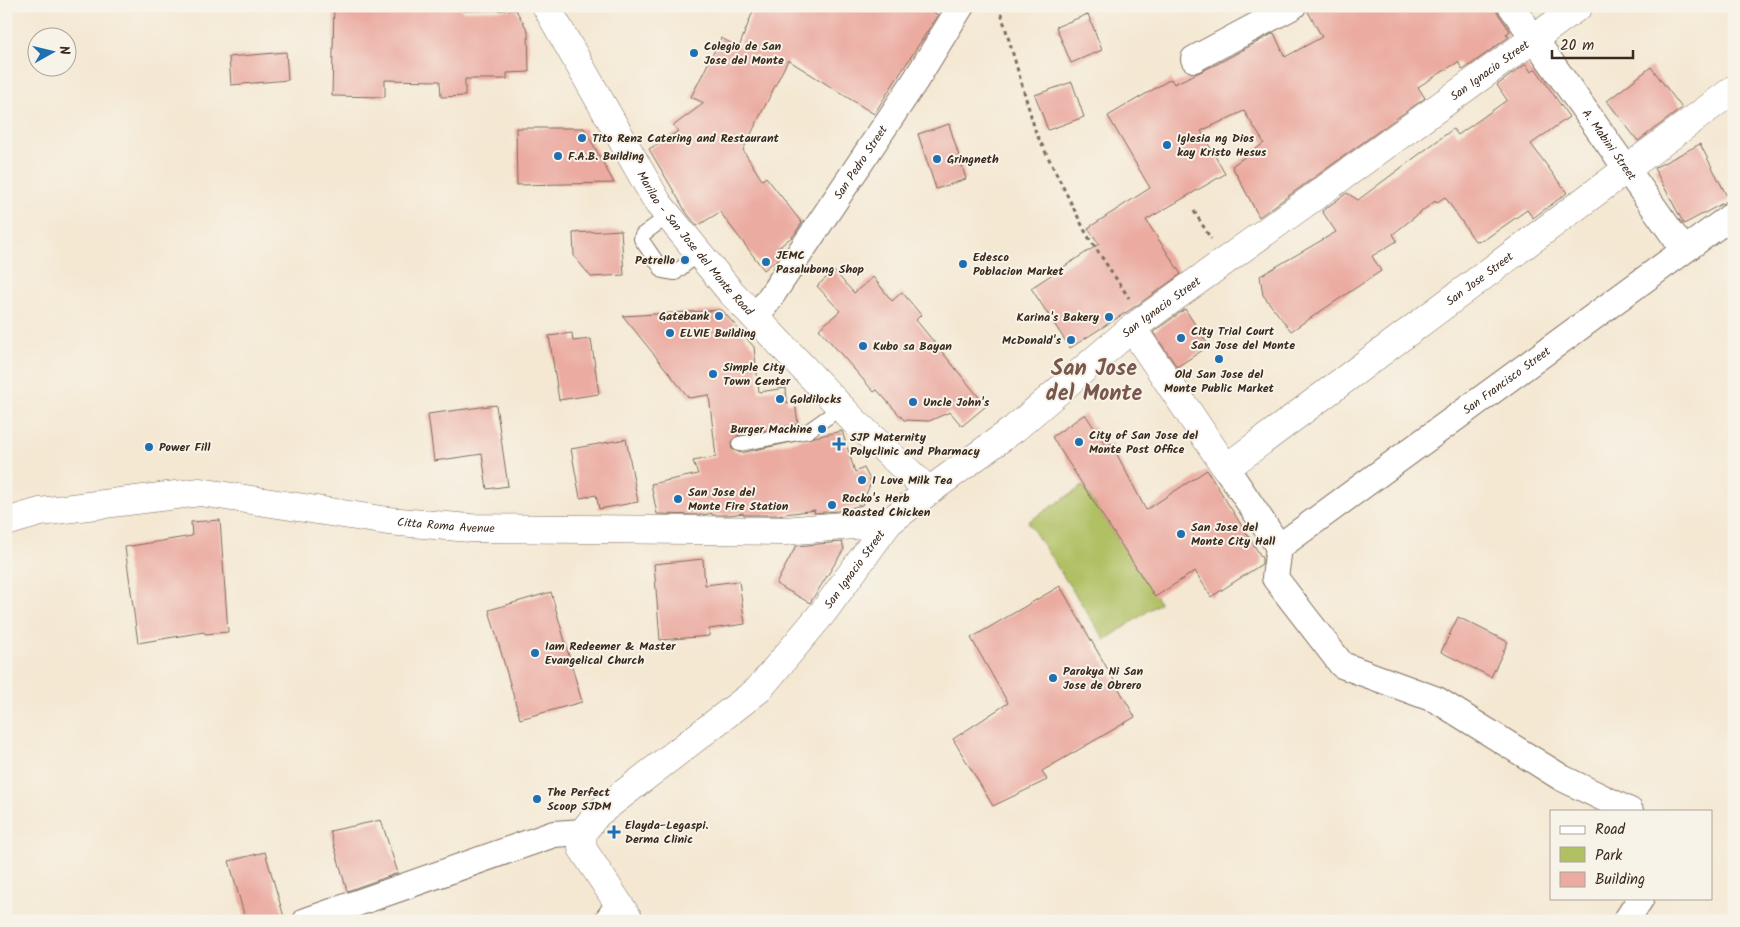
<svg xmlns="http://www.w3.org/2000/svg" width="1740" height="927" font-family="Kalam,sans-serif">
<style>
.green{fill:#b0c063;stroke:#767540}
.building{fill:#ebaba1}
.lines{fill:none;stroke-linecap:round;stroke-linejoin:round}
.service-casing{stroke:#7c6c5d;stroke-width:16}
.minor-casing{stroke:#7c6c5d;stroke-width:28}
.tertiary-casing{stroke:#7c6c5d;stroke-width:29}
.secondary-casing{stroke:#7c6c5d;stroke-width:29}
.path{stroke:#7c6c5d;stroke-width:3;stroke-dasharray:4 4;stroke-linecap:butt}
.service{stroke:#fff;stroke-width:14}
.minor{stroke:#fff;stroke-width:26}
.tertiary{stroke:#fff;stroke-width:28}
.secondary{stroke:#fff;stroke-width:28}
.poi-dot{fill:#1f6fb2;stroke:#f7f3e8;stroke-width:2}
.labels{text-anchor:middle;stroke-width:4;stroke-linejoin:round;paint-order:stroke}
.poi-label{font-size:12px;font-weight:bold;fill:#3b2a1e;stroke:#f7f3e8;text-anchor:start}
.street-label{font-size:12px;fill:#3b2a1e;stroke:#f7f3e8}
.town-label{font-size:22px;font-weight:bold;fill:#79574c;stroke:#f7f3e8}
</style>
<rect width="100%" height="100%" fill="#f7f3e8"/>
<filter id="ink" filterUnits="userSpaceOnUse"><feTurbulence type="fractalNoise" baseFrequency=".02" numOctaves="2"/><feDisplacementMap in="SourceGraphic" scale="10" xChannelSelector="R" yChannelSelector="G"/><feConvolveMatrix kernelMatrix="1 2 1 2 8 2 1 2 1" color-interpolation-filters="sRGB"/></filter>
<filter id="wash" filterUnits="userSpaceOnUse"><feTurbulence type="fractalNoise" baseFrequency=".0096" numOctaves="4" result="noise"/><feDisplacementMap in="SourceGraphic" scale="20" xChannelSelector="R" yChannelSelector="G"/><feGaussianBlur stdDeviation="1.12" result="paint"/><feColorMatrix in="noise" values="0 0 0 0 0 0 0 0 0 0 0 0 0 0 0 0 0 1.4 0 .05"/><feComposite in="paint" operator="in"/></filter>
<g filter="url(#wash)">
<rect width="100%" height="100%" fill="#f4e8d3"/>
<polygon class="green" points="1083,486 1160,603 1105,640 1028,522"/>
<g id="blocks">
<g class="building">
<polygon points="334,6 460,6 462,11 516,10 528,31 529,72 507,73 507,79 465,79 465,96 441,97 440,81 385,80 385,97 332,96"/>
<polygon points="755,6 924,6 938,15 874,114 788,60 743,150 762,180 766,177 802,223 793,236 778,248 782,253 777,260 764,270 720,212 697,226 686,212 649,149 679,131 673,126 704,103 691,97 721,38 739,47"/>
<polygon points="1308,6 1493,6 1510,31 1506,34 1509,37 1463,70 1458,62 1418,87 1425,98 1259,217 1232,166 1264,143 1244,111 1201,131 1225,174 1146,220 1181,274 1136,306 1070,348 1031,288 1099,244 1088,228 1150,188 1108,116 1171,79 1174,84 1219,63 1274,33 1285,57 1322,37 1307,10"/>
<polygon points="1088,14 1102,50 1071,63 1056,27"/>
<polygon points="286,52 288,80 231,85 229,57"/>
<polygon points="1526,64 1531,72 1536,69 1569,117 1531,144 1567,193 1533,218 1527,210 1484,240 1475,241 1445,197 1436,203 1435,201 1393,234 1397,241 1372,256 1381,271 1291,331 1263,295 1260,276 1336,232 1322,211 1347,193 1358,200 1453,129 1458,135 1507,100 1497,85"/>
<polygon points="1651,67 1682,108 1638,141 1607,101"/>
<polygon points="1072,82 1084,117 1048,130 1035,95"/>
<polygon points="949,124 966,179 936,189 918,134"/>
<polygon points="516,128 584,128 614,183 517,185"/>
<polygon points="1700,144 1729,200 1684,224 1654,168"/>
<polygon points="621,230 624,275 591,277 574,256 573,233"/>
<polygon points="834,271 854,293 873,277 892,301 902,292 921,315 916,320 986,406 962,426 950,412 929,421 904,420 877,390 874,392 819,329 840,311 817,286"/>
<polygon points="1185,309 1209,346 1177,367 1153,332"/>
<polygon points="722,310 754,347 759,392 786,388 787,403 795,402 798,424 737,436 731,442 732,449 741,453 842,431 855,472 864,468 871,482 862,505 838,511 814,513 815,510 778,515 744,515 743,513 730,515 712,515 712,513 703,515 657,514 651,484 698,474 693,461 716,457 709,395 689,398 623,316"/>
<polygon points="572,333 573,341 591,339 599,394 559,400 549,336"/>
<polygon points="496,405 508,486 487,489 482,454 434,461 428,414"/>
<polygon points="1085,414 1107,447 1111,443 1146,510 1207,470 1262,558 1262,564 1211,597 1195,571 1155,597 1052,437"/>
<polygon points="626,439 638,502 599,509 596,495 580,498 571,449"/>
<polygon points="220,520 228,632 205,634 204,632 138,643 125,547 192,536 191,522"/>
<polygon points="842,542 844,549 810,603 776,584 796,546"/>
<polygon points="703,559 705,585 739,581 745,624 709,629 709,636 660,640 654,564"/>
<polygon points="1060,586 1135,717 1042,771 1047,780 993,806 953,739 1008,703 971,638"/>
<polygon points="551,592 582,702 520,719 489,610"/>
<polygon points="1458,617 1508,642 1491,677 1441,652"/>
<polygon points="381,820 398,873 347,891 330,831"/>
<polygon points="265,852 284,917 268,921 246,921 229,861"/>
</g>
</g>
</g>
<g filter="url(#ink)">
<use href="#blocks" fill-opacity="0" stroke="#7c6c5d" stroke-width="1"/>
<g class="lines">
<defs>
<g id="service">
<polyline points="668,216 642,235 641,239 663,271 675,273 699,253"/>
<polyline points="739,444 808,431 842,407"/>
</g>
<g id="minor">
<path id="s1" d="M1511,6L1684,250"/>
<polyline points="1194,59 1293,6"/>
<path id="s2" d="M757,317L915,81L961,6"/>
<polyline points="1226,468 1279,547"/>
<path id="s3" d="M1279,547L1734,214"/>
<polyline points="1279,547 1275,578 1342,665 1437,700 1562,778 1630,811"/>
<polyline points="306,921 554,834 583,832"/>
<polyline points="607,921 619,904"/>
<polyline points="1626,921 1641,898"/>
</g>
<g id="tertiary">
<path id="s4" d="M6,522L40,512L200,492L388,521L470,528L785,531L889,522"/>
<path id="s5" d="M630,921L582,848L583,832L597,814L758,690L824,611L889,522L929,491"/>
</g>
<g id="secondary">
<path id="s6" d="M546,6L658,203L730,291L855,422L929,491L1014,429L1132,328L1579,6"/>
<path id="s7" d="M1132,328L1226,468L1734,89"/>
</g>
</defs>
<use href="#service" class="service-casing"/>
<use href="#minor" class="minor-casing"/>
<use href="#tertiary" class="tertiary-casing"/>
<use href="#secondary" class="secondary-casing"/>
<g class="path">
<polyline points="999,6 1036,133 1087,235 1129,298"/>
<polyline points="1194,211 1211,239"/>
</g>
<use href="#service" class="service"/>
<use href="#minor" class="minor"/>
<use href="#tertiary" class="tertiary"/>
<use href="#secondary" class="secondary"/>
</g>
</g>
<g class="poi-dot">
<circle cx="694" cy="53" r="5"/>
<circle cx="582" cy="138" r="5"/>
<circle cx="1167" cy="145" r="5"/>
<circle cx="558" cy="156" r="5"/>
<circle cx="937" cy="159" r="5"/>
<circle cx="685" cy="260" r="5"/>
<circle cx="766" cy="262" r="5"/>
<circle cx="963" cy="264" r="5"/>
<circle cx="719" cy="316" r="5"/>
<circle cx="1109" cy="317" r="5"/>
<circle cx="670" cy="333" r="5"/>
<circle cx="1181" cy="338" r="5"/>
<circle cx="1071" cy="340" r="5"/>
<circle cx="863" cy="346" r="5"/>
<circle cx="1219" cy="359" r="5"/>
<circle cx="713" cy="374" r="5"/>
<circle cx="780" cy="399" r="5"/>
<circle cx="913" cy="402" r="5"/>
<circle cx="822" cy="429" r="5"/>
<circle cx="1079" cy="442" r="5"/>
<path d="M836.5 436.5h5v5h5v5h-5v5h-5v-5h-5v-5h5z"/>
<circle cx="149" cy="447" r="5"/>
<circle cx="862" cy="480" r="5"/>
<circle cx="678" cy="499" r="5"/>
<circle cx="832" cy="505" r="5"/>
<circle cx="1181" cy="534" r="5"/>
<circle cx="535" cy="653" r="5"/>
<circle cx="1053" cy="678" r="5"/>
<circle cx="537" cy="799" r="5"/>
<path d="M611.5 824.5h5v5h5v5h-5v5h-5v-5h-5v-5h5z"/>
</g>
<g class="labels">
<g class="poi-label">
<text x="704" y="50">Colegio de San<tspan x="704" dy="14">Jose del Monte</tspan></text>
<text x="592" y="142">Tito Renz Catering and Restaurant</text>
<text x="1177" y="142">Iglesia ng Dios<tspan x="1177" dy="14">kay Kristo Hesus</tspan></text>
<text x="568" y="160">F.A.B. Building</text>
<text x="947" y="163">Gringneth</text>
<text x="776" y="259">JEMC<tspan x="776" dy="14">Pasalubong Shop</tspan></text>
<text x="973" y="261">Edesco<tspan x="973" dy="14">Poblacion Market</tspan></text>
<text x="675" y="264" text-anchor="end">Petrello</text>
<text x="709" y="320" text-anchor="end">Gatebank</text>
<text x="1099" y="321" text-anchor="end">Karina's Bakery</text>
<text x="1191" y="335">City Trial Court<tspan x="1191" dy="14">San Jose del Monte</tspan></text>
<text x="680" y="337">ELVIE Building</text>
<text x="1061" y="344" text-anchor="end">McDonald's</text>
<text x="873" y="350">Kubo sa Bayan</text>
<text x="723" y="371">Simple City<tspan x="723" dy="14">Town Center</tspan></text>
<text x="1219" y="378" text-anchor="middle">Old San Jose del<tspan x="1219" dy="14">Monte Public Market</tspan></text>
<text x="790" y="403">Goldilocks</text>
<text x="923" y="406">Uncle John's</text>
<text x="812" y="433" text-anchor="end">Burger Machine</text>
<text x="1089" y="439">City of San Jose del<tspan x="1089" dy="14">Monte Post Office</tspan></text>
<text x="850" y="441">SJP Maternity<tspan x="850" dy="14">Polyclinic and Pharmacy</tspan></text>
<text x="159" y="451">Power Fill</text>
<text x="872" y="484">I Love Milk Tea</text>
<text x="688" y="496">San Jose del<tspan x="688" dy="14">Monte Fire Station</tspan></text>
<text x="842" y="502">Rocko's Herb<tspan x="842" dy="14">Roasted Chicken</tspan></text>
<text x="1191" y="531">San Jose del<tspan x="1191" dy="14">Monte City Hall</tspan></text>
<text x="545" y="650">Iam Redeemer &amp; Master<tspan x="545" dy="14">Evangelical Church</tspan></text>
<text x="1063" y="675">Parokya Ni San<tspan x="1063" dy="14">Jose de Obrero</tspan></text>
<text x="547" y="796">The Perfect<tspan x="547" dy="14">Scoop SJDM</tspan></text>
<text x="625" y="829">Elayda-Legaspi.<tspan x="625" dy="14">Derma Clinic</tspan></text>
</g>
<g class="street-label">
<text dy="4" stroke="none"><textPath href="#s6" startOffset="1324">San Ignacio Street</textPath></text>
<text dy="4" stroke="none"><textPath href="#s1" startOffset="170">A. Mabini Street</textPath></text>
<text dy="4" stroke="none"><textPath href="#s2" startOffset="186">San Pedro Street</textPath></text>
<text dy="4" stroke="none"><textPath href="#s6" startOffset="281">Marilao - San Jose del Monte Road</textPath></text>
<text dy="4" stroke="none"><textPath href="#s7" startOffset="485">San Jose Street</textPath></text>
<text dy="4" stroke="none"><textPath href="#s6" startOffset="919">San Ignacio Street</textPath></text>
<text dy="4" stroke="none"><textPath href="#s3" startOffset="282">San Francisco Street</textPath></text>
<text dy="4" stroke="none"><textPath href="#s4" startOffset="445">Citta Roma Avenue</textPath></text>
<text dy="4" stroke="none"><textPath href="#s5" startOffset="484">San Ignacio Street</textPath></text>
</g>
<g class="town-label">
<text x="1094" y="375">San Jose<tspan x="1094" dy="25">del Monte</tspan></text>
</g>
</g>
<rect width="1740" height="927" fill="none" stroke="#f7f3e8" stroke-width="25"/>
<rect x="1550" y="810" width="162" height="90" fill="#f7f3e8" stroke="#aca397"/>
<rect x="1560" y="826" width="25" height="8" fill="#ffffff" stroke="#aca397"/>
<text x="1595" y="834" font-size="15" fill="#3b2a1e">Road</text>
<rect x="1560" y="847" width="25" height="15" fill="#b0c063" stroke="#aca397"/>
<text x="1595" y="860" font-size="15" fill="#3b2a1e">Park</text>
<rect x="1560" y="872" width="25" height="15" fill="#ebaba1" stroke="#aca397"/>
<text x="1595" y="884" font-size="15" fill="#3b2a1e">Building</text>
<g transform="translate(52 52) rotate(82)"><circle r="24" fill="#f7f3e8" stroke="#aca397"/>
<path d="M0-4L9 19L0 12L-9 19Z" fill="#1f6fb2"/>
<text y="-8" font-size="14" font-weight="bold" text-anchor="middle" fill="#3b2a1e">N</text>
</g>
<path d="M1552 50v8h81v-8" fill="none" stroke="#3b2a1e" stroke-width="2.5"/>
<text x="1560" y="50" font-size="15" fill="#3b2a1e" stroke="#f7f3e8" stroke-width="4" paint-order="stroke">20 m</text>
</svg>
